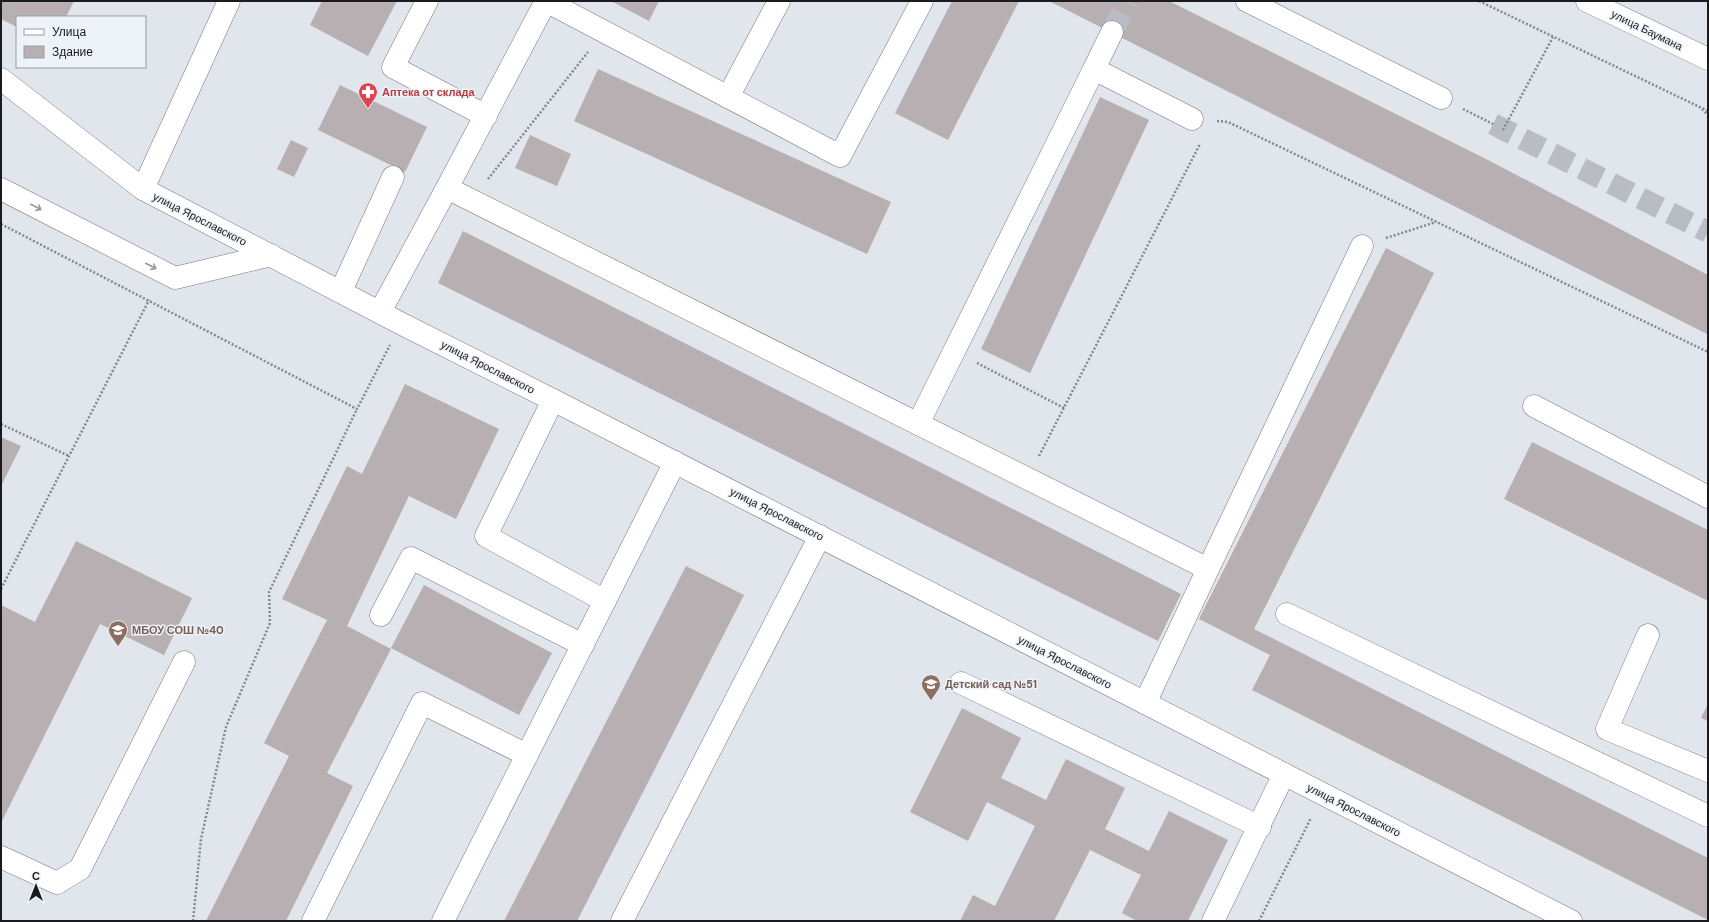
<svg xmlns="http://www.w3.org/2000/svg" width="1709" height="922" font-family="'DM Sans',sans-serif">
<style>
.building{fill:#b7afb2}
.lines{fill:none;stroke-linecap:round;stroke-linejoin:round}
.minor-tunnel{stroke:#b9bdc3;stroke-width:22;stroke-dasharray:22 11;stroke-linecap:butt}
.minor-casing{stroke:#767980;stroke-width:23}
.path{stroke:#85888d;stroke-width:2.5;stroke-dasharray:2 2;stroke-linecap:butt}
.minor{stroke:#fff;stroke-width:22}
.oneway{stroke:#98989a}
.labels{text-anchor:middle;stroke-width:3;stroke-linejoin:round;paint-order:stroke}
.street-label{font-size:11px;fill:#1a1b1e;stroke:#eef2f9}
.health-label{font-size:11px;font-weight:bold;fill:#be3a42;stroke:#eef2f9;text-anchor:start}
.education-label{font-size:11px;font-weight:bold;fill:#785e54;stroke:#eef2f9;text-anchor:start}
</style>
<rect width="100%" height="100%" fill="#e1e5ec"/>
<g class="building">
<polygon points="1,1 74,1 66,17 17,17 17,27 1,19"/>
<polygon points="322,1 397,1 368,56 310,25"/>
<polygon points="611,1 659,1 649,21"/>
<polygon points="952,1 1019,1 948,140 895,113"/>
<polygon points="1049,1 1169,1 1486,159 1708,275 1707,334"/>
<polygon points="598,69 891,202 867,254 574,121"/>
<polygon points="340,85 427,127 405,172 318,130"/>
<polygon points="1100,97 1149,120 1030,373 981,349"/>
<polygon points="530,135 571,154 557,186 515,168"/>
<polygon points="291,140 308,148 294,177 277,169"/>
<polygon points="463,231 1181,594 1158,641 438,283"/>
<polygon points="1386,248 1434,273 1254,629 1708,858 1708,920 1252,690 1270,655 1199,619"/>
<polygon points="405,384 499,429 456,519 409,496 347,626 391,649 327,773 353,786 286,921 206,921 289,756 264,743 327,620 282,599 347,466 362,474"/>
<polygon points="1,437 21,446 1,486"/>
<polygon points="1532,442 1708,530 1708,601 1504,499"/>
<polygon points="76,541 192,598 164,655 100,624 1,823 1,605 35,622"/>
<polygon points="686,566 744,595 577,921 504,921"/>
<polygon points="424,585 552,653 519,715 391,648"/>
<polygon points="1708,704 1708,721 1701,718"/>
<polygon points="962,708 1021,738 1001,778 1046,800 1066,759 1125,788 1105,829 1149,851 1169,811 1228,840 1188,921 1137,921 1122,913 1141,875 1090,850 1054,921 960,921 973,895 995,906 1035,826 987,802 968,841 910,812"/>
</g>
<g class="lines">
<g class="minor-tunnel">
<polyline points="1112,32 1128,1"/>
<polyline points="1493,124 1708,232"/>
</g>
<defs>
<g id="minor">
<polyline points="427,1 393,67 486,116"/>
<polyline points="1247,1 1441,98"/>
<polyline points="1587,1 1708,59"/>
<polyline points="1094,69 1112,32"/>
<polyline points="1,79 143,189 400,323 553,400 1571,921"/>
<polyline points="728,97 779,1"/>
<polyline points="447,188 546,1 840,156 922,1"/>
<polyline points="1,189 175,278 271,255"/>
<polyline points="143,189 229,1"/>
<polyline points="341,291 393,177"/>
<polyline points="380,312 447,188 1208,569 1145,703"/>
<polyline points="553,400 486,536 605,601"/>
<polyline points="1534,406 1708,497"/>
<polyline points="918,424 1094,69 1192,119"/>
<polyline points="1208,569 1362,246"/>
<polyline points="1287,614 1708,816"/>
<polyline points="381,615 411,558 583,645"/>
<polyline points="1648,635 1607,729 1708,771"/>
<polyline points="961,683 1260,827"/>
<polyline points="1,857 57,883 80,869 184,662"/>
<polyline points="313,921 422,703 527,755"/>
<polyline points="443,921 675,462"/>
<polyline points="622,921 820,536"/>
<polyline points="1213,921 1284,774"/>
</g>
</defs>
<use href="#minor" class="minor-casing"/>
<g class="path">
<polyline points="1479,1 1708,111"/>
<polyline points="1463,109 1493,124"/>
<polyline points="1702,109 1708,115"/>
<polyline points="1217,121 1228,122 1708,352"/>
<polyline points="1503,130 1553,37"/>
<polyline points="488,179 588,52"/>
<polyline points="1,224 357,409 390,345"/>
<polyline points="1386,238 1436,222"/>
<polyline points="977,363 1064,408"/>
<polyline points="1,424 69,456"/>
<polyline points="1039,456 1200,144"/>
<polyline points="1,589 149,300"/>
<polyline points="193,921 201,839 226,727 270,623 269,592 357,409"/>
<polyline points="1259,921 1311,818"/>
</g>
<use href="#minor" class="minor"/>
</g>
<defs><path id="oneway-shaft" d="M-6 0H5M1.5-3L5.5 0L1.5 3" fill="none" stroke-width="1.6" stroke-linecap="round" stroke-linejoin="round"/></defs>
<g class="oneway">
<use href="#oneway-shaft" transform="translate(36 207) rotate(27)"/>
<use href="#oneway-shaft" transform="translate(151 266) rotate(27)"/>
</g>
<defs>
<symbol id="pharmacy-pin" viewBox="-11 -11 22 30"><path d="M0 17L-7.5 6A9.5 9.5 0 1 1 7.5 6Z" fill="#e0444e" stroke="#eef2f9"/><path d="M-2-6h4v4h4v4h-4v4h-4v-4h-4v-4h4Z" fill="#fff"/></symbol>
<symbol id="school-pin" viewBox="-11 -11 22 30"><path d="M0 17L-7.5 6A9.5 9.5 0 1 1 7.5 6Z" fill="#8d6e63" stroke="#eef2f9"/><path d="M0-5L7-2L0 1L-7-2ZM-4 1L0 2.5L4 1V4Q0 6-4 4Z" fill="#fff"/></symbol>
</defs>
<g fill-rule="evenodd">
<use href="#pharmacy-pin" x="357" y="81" width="22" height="30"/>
<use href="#school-pin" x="107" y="619" width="22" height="30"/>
<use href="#school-pin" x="920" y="673" width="22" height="30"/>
</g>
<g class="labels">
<g class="street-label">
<text transform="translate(1647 30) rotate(26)" y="4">улица Баумана</text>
<text transform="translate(200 219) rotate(27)" y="4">улица Ярославского</text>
<text transform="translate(488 367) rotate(27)" y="4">улица Ярославского</text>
<text transform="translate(777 514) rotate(27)" y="4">улица Ярославского</text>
<text transform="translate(1065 662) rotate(27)" y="4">улица Ярославского</text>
<text transform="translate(1354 810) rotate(27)" y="4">улица Ярославского</text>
</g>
<g class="health-label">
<text x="382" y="96">Аптека от склада</text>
</g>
<g class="education-label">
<text x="132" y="634">МБОУ СОШ №40</text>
<text x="945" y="688">Детский сад №51</text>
</g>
</g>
<rect width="1709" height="922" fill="none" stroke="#1a1b1e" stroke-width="4"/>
<rect x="16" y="16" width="130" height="52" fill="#eef2f9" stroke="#999ca1"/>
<rect x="24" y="29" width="20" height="6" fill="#ffffff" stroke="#999ca1"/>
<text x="52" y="36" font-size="12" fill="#1a1b1e">Улица</text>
<rect x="24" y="46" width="20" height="12" fill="#b7afb2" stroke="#999ca1"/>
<text x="52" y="56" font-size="12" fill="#1a1b1e">Здание</text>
<g transform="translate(36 886)" stroke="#eef2f9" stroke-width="3" paint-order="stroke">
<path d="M0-3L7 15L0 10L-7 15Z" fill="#1a1b1e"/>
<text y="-6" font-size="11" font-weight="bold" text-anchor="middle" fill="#1a1b1e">С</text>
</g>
</svg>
